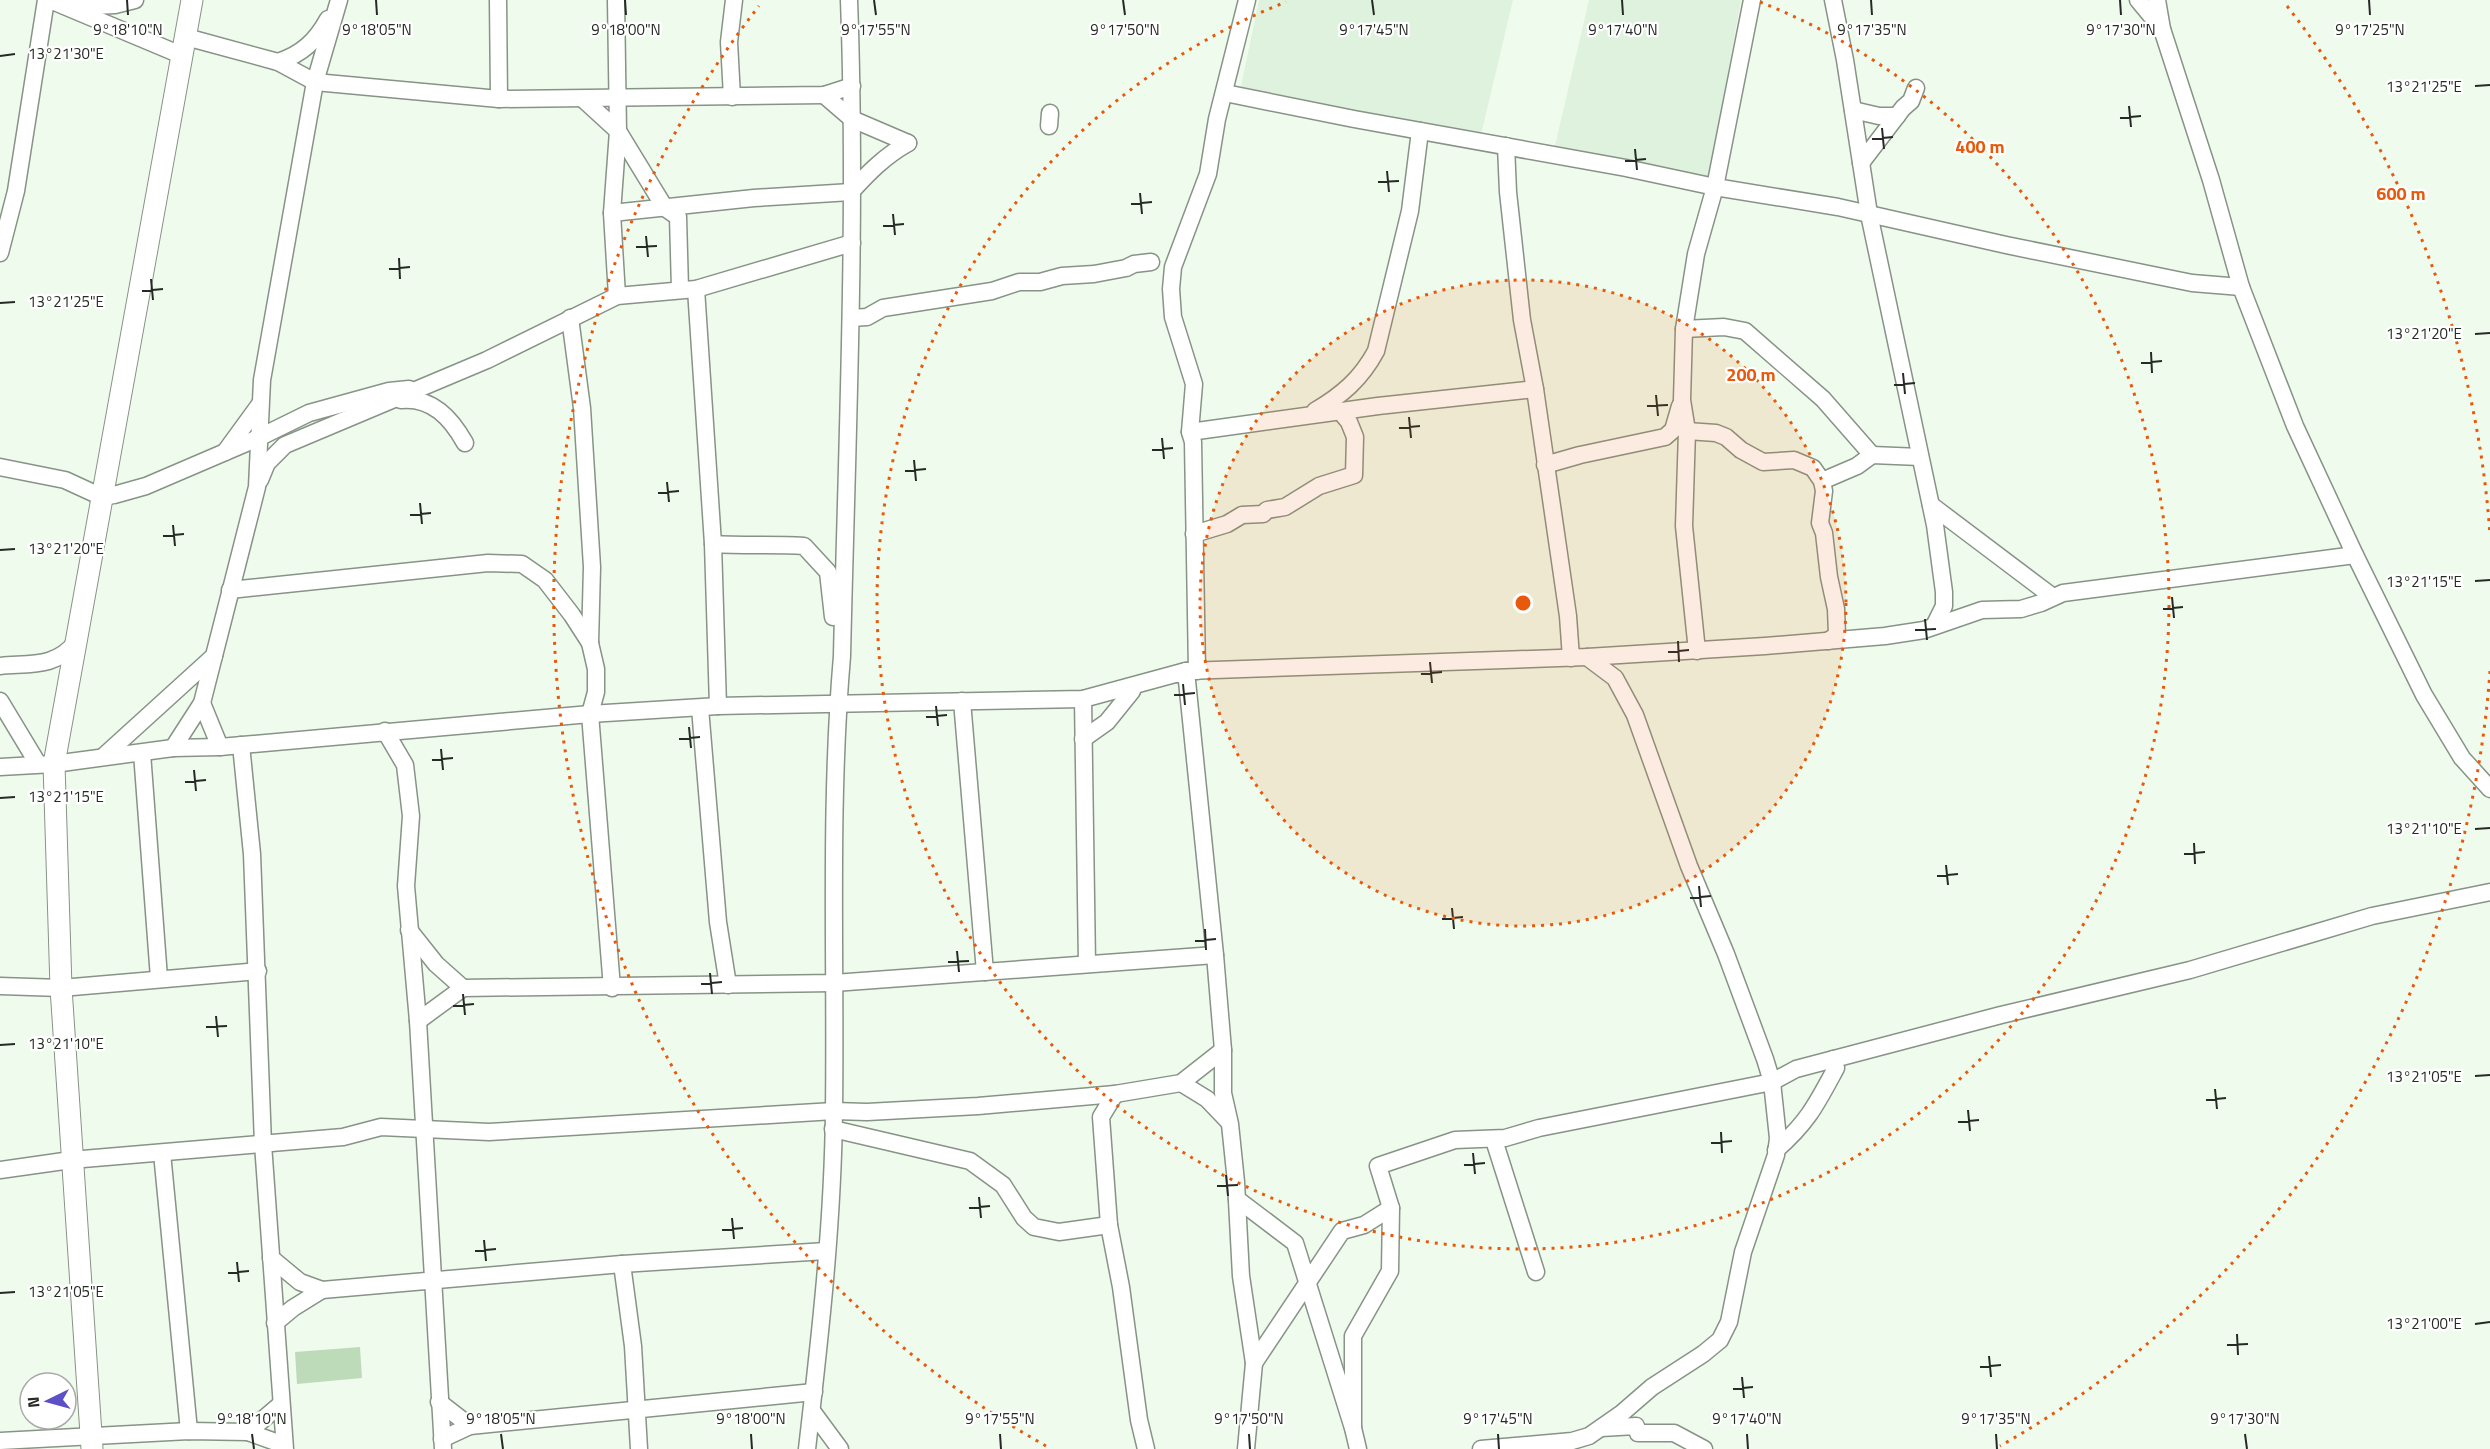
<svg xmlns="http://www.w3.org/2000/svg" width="2490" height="1449" font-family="'Titillium Web',sans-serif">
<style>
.built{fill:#dff2dd}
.green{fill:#bddbb9}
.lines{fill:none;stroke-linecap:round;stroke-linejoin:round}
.minor-casing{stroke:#879386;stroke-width:19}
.major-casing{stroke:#879386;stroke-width:23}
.minor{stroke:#fff;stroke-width:16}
.major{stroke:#fff;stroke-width:21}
.ticks{fill:none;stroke:#262a25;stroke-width:2}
.ring{fill:none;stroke:#e8590c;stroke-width:3;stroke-dasharray:3 6}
.ticks-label{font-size:15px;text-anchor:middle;fill:#262a25;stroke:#fff;stroke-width:4.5;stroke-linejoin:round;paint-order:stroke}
.centre{fill:#e8590c;stroke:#fff;stroke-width:3}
.ring-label{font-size:18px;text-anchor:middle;font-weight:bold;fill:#e8590c;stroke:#fff;stroke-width:4.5;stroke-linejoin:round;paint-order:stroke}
</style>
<rect width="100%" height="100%" fill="#effced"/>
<g class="built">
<polygon points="1259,0 1513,0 1481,135 1240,91"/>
<polygon points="1589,0 1741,0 1708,182 1554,150"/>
</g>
<polygon class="green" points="360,1347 362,1378 297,1384 295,1352"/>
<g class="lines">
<defs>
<g id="minor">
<polyline points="50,0 181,55"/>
<polyline points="498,0 499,99"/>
<polyline points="616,0 618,131 612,213 617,296"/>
<polyline points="1833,0 1845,60 1869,214 1935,525 1944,592 1944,606 1934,626"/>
<polyline points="2138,0 2162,29"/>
<polyline points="2157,0 2162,29 2211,180 2241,287 2295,426 2355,555 2424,695 2462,758 2490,789"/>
<polyline points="73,7 115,5 135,0"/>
<polyline points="186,37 278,62 315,82 499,99 824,95 852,86"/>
<path d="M278,62C302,54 316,41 328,19"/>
<polyline points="1225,93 1354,119 1626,168 1715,187 1838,207 2006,245 2192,283 2241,287"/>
<polyline points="824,95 852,119 908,143"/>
<polyline points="732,97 729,42 734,0"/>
<polyline points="583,99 618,131 665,208 678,217 680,289"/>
<polyline points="1853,110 1879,116 1897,116"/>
<polyline points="1049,126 1050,113"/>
<polyline points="1506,146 1508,192 1522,320 1535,389 1568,616 1571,658"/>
<polyline points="1861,163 1903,108 1911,101 1916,88"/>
<path d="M612,213L754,198L851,192C869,172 885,156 908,143"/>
<polyline points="0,253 16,191 46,0"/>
<polyline points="696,289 713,544 718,706"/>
<polyline points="570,318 582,408 592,567 590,643"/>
<polyline points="851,318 867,317 883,308 992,291 1019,282 1040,282 1062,276 1094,274 1126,268 1134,264 1151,262"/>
<polyline points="1684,329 1724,327 1745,331 1823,399 1872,455"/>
<path d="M401,400C432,397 451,418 465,443"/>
<path d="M1315,411C1342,395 1361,379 1376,351L1410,211L1420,131"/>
<polyline points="1687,431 1716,433 1726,437 1741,450 1763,462 1794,460 1813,468 1822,481 1824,491 1820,523 1824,533 1829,577 1836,609 1837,635 1828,641"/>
<polyline points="1190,432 1378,406 1535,389"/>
<polyline points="225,452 260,404"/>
<polyline points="1545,465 1580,455 1665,437 1673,430 1680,406"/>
<polyline points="0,467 65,480 102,497 114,495 146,486 258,438 309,413 389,391 409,389"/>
<polyline points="260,480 267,463 285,445 487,360 617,296 696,289 852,243"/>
<polyline points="1822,481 1857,466 1872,455 1920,457"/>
<polyline points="1931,505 2053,597"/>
<polyline points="1194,534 1227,524 1242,515 1263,514 1267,510 1285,507 1319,486 1354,475 1355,437 1349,422 1340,411"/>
<path d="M713,544C744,546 773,544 804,546L828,572L833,617"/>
<polyline points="230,590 488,563 522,564 545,580 572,615 590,643 596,669 596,692 590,714 612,988"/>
<polyline points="1697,651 1684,526 1687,431 1682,400 1684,329 1696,254 1715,187 1752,0"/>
<path d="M0,666C29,663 56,668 76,642"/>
<polyline points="1197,671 1193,442 1190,432 1194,384 1173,317 1171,289 1173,267 1208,174 1217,119 1247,0"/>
<polyline points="1178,674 1186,671 1215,955 1223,1050 1223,1093 1230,1124 1236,1182 1241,1276 1254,1363 1246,1449"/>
<polyline points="1083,699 1087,964"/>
<polyline points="0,701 38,764"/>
<polyline points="962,701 985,972"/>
<polyline points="202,703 220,747"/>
<polyline points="700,708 718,922 728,985"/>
<polyline points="385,731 405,765 411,816 406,886 418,1021 443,1449"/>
<polyline points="1083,739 1107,722 1132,691"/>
<polyline points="241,745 252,854 263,1144 285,1449"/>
<polyline points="173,748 202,703 257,487 262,380 315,82 339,0"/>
<polyline points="142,753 159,978"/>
<polyline points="105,755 214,656"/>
<polyline points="0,767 54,764 173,748 220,747 590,714 718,706 1083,699 1186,671 1587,657 1765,646 1885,636 1924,630 1982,610 2021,609 2041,603 2063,593 2355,555"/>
<polyline points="409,930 436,964 463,988"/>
<polyline points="0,986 61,988 258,971"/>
<polyline points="418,1021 463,988 834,983 1215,955"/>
<polyline points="1181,1083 1207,1099 1229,1122"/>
<polyline points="1115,1094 1101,1117 1109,1225 1121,1287 1139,1420 1146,1449"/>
<polyline points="833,1129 970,1161 1003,1185 1024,1218 1034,1227 1059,1232 1109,1225"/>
<polyline points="1494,1140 1536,1272"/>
<path d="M1776,1150C1808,1122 1816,1105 1836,1068L1833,1059"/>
<polyline points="162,1153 189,1431"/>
<polyline points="0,1170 71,1160 343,1137 381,1127 489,1132 834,1111 867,1112 978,1106 1115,1094 1181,1083 1223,1050"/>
<polyline points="1237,1199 1295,1243 1353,1428 1358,1449"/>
<polyline points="271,1258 300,1282 322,1290 622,1264 826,1251"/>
<polyline points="622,1264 633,1346 639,1449"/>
<polyline points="275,1323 293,1308 322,1290"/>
<polyline points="1254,1363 1342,1231 1364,1225 1391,1208"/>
<polyline points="439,1402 470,1426"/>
<polyline points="812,1411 840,1449"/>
<polyline points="1353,1428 1353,1336 1390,1271 1391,1208 1378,1166 1455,1140 1505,1138 1539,1128 1772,1082 1796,1069 2001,1015 2190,970 2372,916 2490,892"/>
<polyline points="1601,1428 1636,1426 1638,1433 1674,1433 1704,1449"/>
<polyline points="248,1432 281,1404"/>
<polyline points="442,1439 470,1426 814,1392"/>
<polyline points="0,1441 189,1431 248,1432 284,1445"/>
<path d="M807,1449C820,1337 833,1223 834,1110C836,958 829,807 842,656C847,437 857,219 849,0"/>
<polyline points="1481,1449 1572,1441 1589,1436 1622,1413 1652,1387 1703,1354 1720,1340 1729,1322 1743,1252 1776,1155 1778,1138 1772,1082 1765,1059 1726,954 1689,866 1635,715 1615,678 1587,657"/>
</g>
<polyline id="major" points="92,1449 61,988 54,764 192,0"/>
</defs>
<use href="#minor" class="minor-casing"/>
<use href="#major" class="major-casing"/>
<use href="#minor" class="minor"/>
<use href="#major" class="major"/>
</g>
<path class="ticks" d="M127,0L128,15M376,0L377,15M625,0L626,15M874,0L876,15M1123,0L1125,15M1372,0L1374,15M1622,0L1623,15M1871,0L1872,15M2120,0L2121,15M2369,0L2370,15M0,56L15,54M2475,86L2490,85M2129,106L2131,127M2120,118L2141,116M1882,128L1884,149M1872,139L1893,137M1635,149L1637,170M1625,161L1646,159M1387,171L1389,192M1378,182L1399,181M1140,193L1142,214M1131,204L1152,202M893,214L895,235M883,226L904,224M646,236L648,257M636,247L657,246M399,258L400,279M389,269L410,267M151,279L153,300M142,291L163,289M0,303L15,302M2475,334L2490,333M2151,352L2152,373M2141,363L2162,361M1903,373L1905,394M1894,385L1915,383M1656,395L1658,416M1647,406L1668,405M1409,417L1411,438M1399,428L1420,426M1162,438L1164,459M1152,450L1173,448M914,460L916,481M905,471L926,469M667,482L669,502M658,493L679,491M420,503L422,524M410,515L431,513M173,525L175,546M163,536L184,534M0,550L15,549M2475,581L2490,580M2172,597L2174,618M2163,609L2183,607M1925,619L1927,640M1915,630L1936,629M1678,641L1679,662M1668,652L1689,650M1430,662L1432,683M1421,674L1442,672M1183,684L1185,705M1174,695L1195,693M936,706L938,726M926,717L947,715M689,727L691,748M679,739L700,737M441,749L443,770M432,760L453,758M194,770L196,791M185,782L206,780M0,798L15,797M2475,829L2490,828M2194,843L2195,864M2184,854L2205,852M1946,865L1948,885M1937,876L1958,874M1699,886L1701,907M1690,898L1711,896M1452,908L1454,929M1442,919L1463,917M1205,929L1206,950M1195,941L1216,939M957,951L959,972M948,962L969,961M710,973L712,994M701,984L722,982M463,994L465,1015M453,1006L474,1004M216,1016L218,1037M206,1027L227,1026M0,1045L15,1044M2475,1076L2490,1075M2215,1089L2217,1109M2206,1100L2226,1098M1968,1110L1970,1131M1958,1122L1979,1120M1721,1132L1722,1153M1711,1143L1732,1141M1473,1153L1475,1174M1464,1165L1485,1163M1226,1175L1228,1196M1217,1186L1238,1185M979,1197L981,1218M969,1208L990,1206M732,1218L734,1239M722,1230L743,1228M484,1240L486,1261M475,1251L496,1249M237,1262L239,1282M228,1273L249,1271M0,1293L15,1292M2475,1324L2490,1322M2237,1334L2238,1355M2227,1345L2248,1344M1989,1356L1991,1377M1980,1367L2001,1365M1742,1377L1744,1398M1733,1389L1753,1387M252,1434L254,1449M501,1434L503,1449M751,1434L752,1449M1000,1434L1001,1449M1249,1434L1250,1449M1498,1434L1499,1449M1747,1434L1748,1449M1996,1434L1997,1449M2245,1434L2247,1449"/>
<circle cx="1523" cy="603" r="323" fill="#e8590c" fill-opacity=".12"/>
<g class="ring">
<circle cx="1523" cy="603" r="323"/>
<path d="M1760 2A646 646 0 1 1 1286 2"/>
<path d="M2490 671A969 969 0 0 1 2000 1446M1046 1446A969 969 0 0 1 759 6M2287 6A969 969 0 0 1 2490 535"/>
</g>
<g class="ticks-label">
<text x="128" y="35">9°18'10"N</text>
<text x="377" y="35">9°18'05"N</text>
<text x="626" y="35">9°18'00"N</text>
<text x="876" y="35">9°17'55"N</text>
<text x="1125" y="35">9°17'50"N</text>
<text x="1374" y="35">9°17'45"N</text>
<text x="1623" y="35">9°17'40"N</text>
<text x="1872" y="35">9°17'35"N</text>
<text x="2121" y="35">9°17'30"N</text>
<text x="2370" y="35">9°17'25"N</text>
<text x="66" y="59">13°21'30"E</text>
<text x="2424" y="92">13°21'25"E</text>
<text x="66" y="307">13°21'25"E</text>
<text x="2424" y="339">13°21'20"E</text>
<text x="66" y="554">13°21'20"E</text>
<text x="2424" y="587">13°21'15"E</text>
<text x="66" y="802">13°21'15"E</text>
<text x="2424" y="834">13°21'10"E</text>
<text x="66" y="1049">13°21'10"E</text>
<text x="2424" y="1082">13°21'05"E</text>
<text x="66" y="1297">13°21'05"E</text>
<text x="2424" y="1329">13°21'00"E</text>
<text x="252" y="1424">9°18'10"N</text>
<text x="501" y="1424">9°18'05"N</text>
<text x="751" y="1424">9°18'00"N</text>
<text x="1000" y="1424">9°17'55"N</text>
<text x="1249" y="1424">9°17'50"N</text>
<text x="1498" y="1424">9°17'45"N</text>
<text x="1747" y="1424">9°17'40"N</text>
<text x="1996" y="1424">9°17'35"N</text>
<text x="2245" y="1424">9°17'30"N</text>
</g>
<circle cx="1523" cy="603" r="9" class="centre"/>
<g class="ring-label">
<text x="1980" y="153">400 m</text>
<text x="2401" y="200">600 m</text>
<text x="1751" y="381">200 m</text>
</g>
<g transform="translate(48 1401) rotate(265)"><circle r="28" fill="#ffffff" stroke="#a8aaa8" stroke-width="1.5"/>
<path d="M0-4.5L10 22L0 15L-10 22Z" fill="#5e4fc7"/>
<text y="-9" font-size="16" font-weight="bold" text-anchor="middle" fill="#262a25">N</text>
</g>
</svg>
